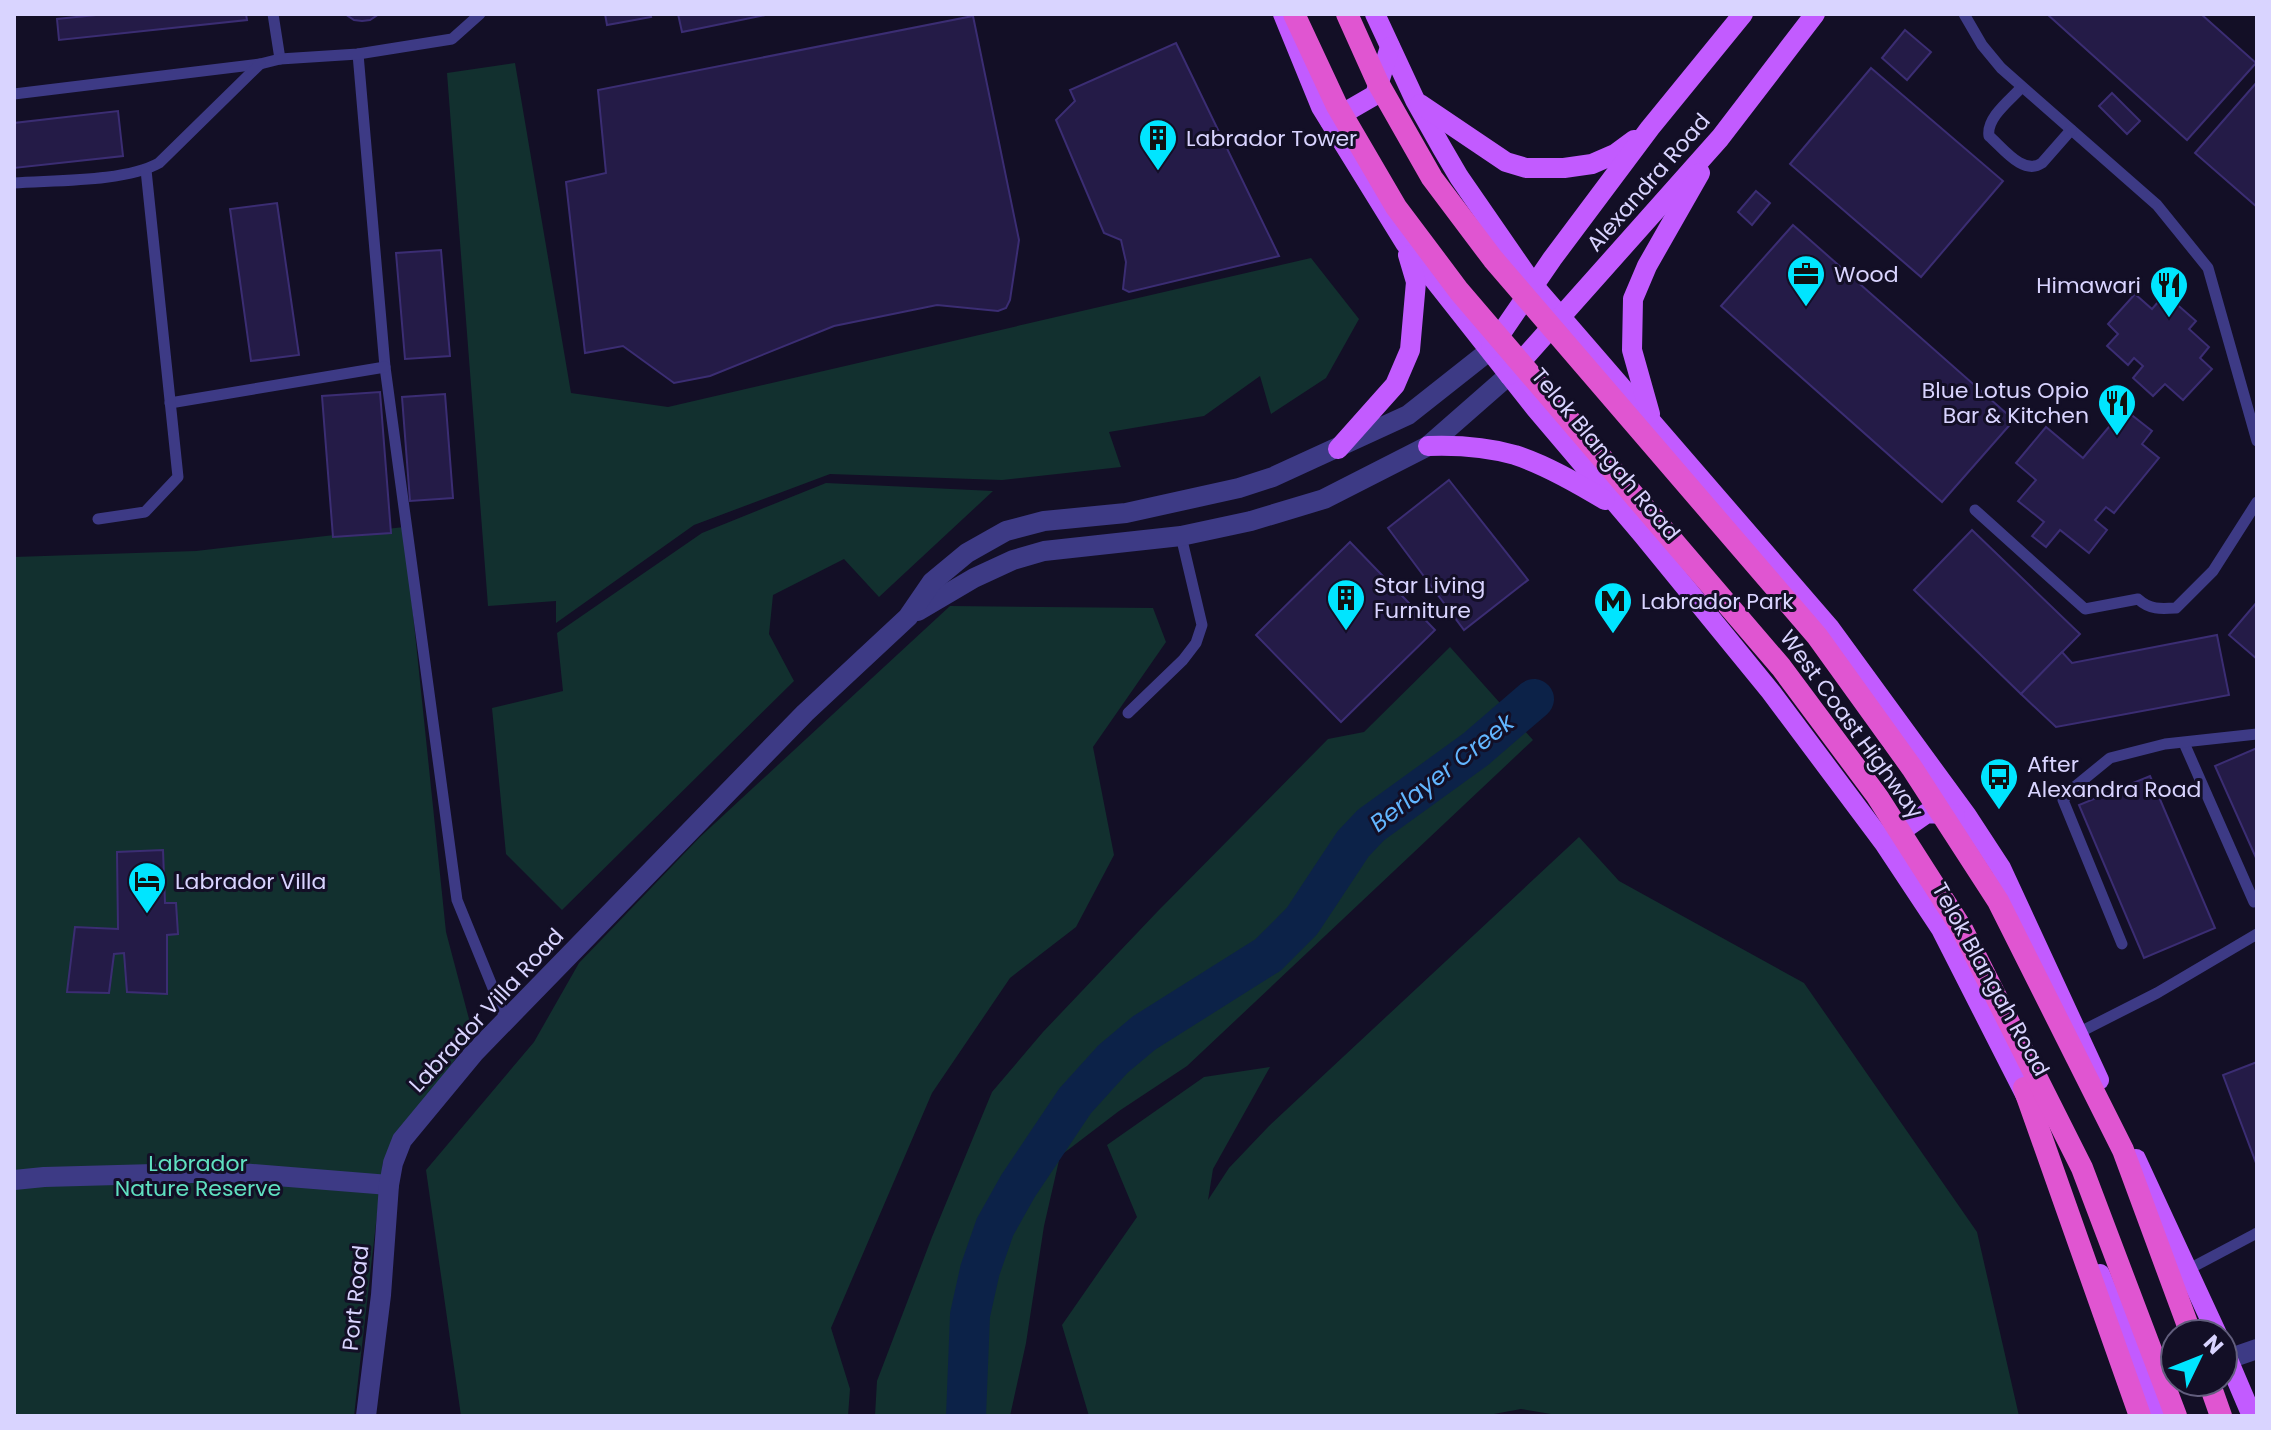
<svg xmlns="http://www.w3.org/2000/svg" width="2271" height="1430" font-family="Poppins,sans-serif">
<style>
.green{fill:#12302f}
.lines{fill:none;stroke-linecap:round;stroke-linejoin:round}
.river{stroke:#0c2248;stroke-width:40}
.building{fill:#241b47;stroke:#3b2d73;stroke-width:2}
.service{stroke:#3d3a85;stroke-width:11}
.minor{stroke:#3d3a85;stroke-width:20}
.primary{stroke:#c25bff;stroke-width:20}
.trunk{stroke:#e055d1;stroke-width:22}
.trunk-bridge{stroke:#e055d1;stroke-width:22}
.labels{text-anchor:middle;stroke-width:6;stroke-linejoin:round;paint-order:stroke}
.poi-label{font-size:22px;fill:#d9d4ff;stroke:#130f26;text-anchor:start}
.street-label{font-size:22px;fill:#d9d4ff;stroke:#130f26}
.park-label{font-size:22px;fill:#5fe0c0;stroke:#130f26}
.water-label{font-size:24px;font-style:italic;fill:#62b6ff;stroke:#130f26}
</style>
<rect width="100%" height="100%" fill="#130f26"/>
<g class="green">
<polygon points="515,63 571,393 668,407 1311,258 1359,319 1326,378 1271,414 1260,376 1204,416 1109,432 1121,467 1002,480 830,474 694,525 556,623 556,601 488,606 447,73"/>
<polygon points="826,483 993,491 879,597 844,559 773,595 769,634 794,681 562,910 506,854 492,708 563,691 557,633 702,533"/>
<polygon points="404,527 446,932 473,1034 383,1162 354,1416 14,1416 14,557 196,551"/>
<polygon points="950,606 1153,608 1166,642 1093,747 1114,855 1076,927 1010,978 932,1093 831,1328 850,1389 848,1416 461,1416 426,1170 534,1042 579,963 700,837"/>
<polygon points="1450,647 1533,740 1187,1066 1119,1111 1060,1156 1044,1226 1026,1343 1010,1416 875,1416 877,1381 932,1237 992,1092 1043,1032 1158,911 1328,739 1364,732"/>
<polygon points="1579,837 1619,881 1804,983 1977,1232 2019,1416 1563,1416 1521,1409 1483,1416 1089,1416 1062,1325 1137,1217 1107,1145 1204,1077 1270,1067 1213,1169 1208,1200 1229,1168 1269,1126"/>
</g>
<g class="lines">
<polyline class="river" points="966,1416 970,1315 980,1270 995,1227 1018,1186 1075,1101 1113,1059 1144,1033 1268,955 1302,921 1353,844 1371,825 1476,749 1534,699"/>
</g>
<g class="building">
<polygon points="106,14 246,14 247,20 59,40 57,19"/>
<polygon points="345,14 379,14 370,20 362,21 354,20"/>
<polygon points="605,14 650,14 651,17 607,25"/>
<polygon points="678,14 770,14 682,32"/>
<polygon points="2047,14 2201,14 2256,63 2187,140"/>
<polygon points="973,16 1019,240 1010,300 1006,308 998,311 937,305 834,326 710,376 674,383 623,346 585,353 566,182 606,173 598,90"/>
<polygon points="1905,30 1931,52 1907,80 1882,58"/>
<polygon points="1176,43 1279,256 1129,292 1123,289 1126,262 1121,240 1104,233 1056,120 1075,101 1070,90"/>
<polygon points="1871,68 2003,181 1921,277 1790,164"/>
<polygon points="2257,82 2257,207 2195,153"/>
<polygon points="2112,93 2140,121 2127,134 2099,106"/>
<polygon points="118,111 123,156 14,168 14,123"/>
<polygon points="1756,191 1770,203 1752,225 1738,212"/>
<polygon points="277,203 299,355 251,361 230,209"/>
<polygon points="1793,225 2014,420 1942,502 1721,306"/>
<polygon points="441,250 450,356 405,359 396,253"/>
<polygon points="2135,294 2152,309 2165,294 2196,321 2189,329 2209,347 2200,358 2212,369 2183,400 2165,384 2153,396 2133,378 2143,366 2134,358 2128,365 2107,346 2118,334 2108,324"/>
<polygon points="380,392 391,533 333,537 322,396"/>
<polygon points="445,394 453,498 410,501 402,397"/>
<polygon points="2124,409 2152,431 2142,444 2159,458 2114,513 2106,507 2095,520 2107,530 2089,553 2060,530 2046,547 2032,536 2044,522 2018,501 2036,480 2016,463 2046,427 2083,458"/>
<polygon points="1449,480 1528,580 1464,630 1388,528"/>
<polygon points="1972,530 2080,634 2021,694 1914,590"/>
<polygon points="1350,542 1435,630 1341,722 1256,635"/>
<polygon points="2257,602 2257,659 2229,635"/>
<polygon points="2217,635 2229,695 2056,727 2021,694 2062,652 2072,663"/>
<polygon points="2257,748 2257,860 2215,766"/>
<polygon points="2150,776 2215,928 2144,958 2079,805"/>
<polygon points="163,850 165,903 176,903 178,934 167,935 167,994 127,992 124,953 114,954 109,993 67,992 75,927 118,929 117,852"/>
<polygon points="2257,1062 2257,1162 2256,1163 2223,1075"/>
</g>
<g class="lines">
<g class="service">
<polyline points="273,14 280,59"/>
<polyline points="1964,14 1982,45 2001,68 2157,205 2208,268 2257,441"/>
<polyline points="358,54 385,367 457,900 506,1020"/>
<path d="M2021,88C2010,100 1986,118 1989,136C2003,148 2023,176 2042,163L2071,130"/>
<polyline points="14,94 260,64 280,59 358,54 452,39 480,14"/>
<path d="M14,183C54,180 125,182 159,163L260,64"/>
<polyline points="170,403 385,367"/>
<path d="M1975,510L2085,609L2138,599C2150,610 2161,609 2176,608L2213,571L2257,502"/>
<polyline points="98,519 145,512 178,477 146,170"/>
<polyline points="1128,713 1183,660 1196,643 1202,625 1181,536"/>
<polyline points="2184,743 2254,902"/>
<polyline points="2122,944 2063,800 2072,789 2110,758 2165,744 2257,734"/>
<polyline points="2078,1033 2157,993 2257,934"/>
<polyline points="2187,1270 2257,1233"/>
</g>
<g class="minor">
<polyline points="918,611 974,578 1013,560 1044,551 1181,536 1251,521 1324,499 1428,446 1509,375"/>
<polyline points="14,1180 44,1177 228,1172 389,1185"/>
<polyline points="2228,1359 2257,1349"/>
<polyline points="366,1416 381,1295 389,1185 393,1163 402,1140 474,1053 805,713 908,617 932,582 967,553 1006,531 1044,521 1126,513 1239,488 1273,477 1408,415 1489,351"/>
</g>
<g class="primary">
<polyline points="1283,14 1321,107 1405,243 1536,409 1642,534 1771,692 1884,843 1941,929 2030,1104"/>
<polyline points="1375,14 1415,100 1442,148 1459,177 1535,287 1829,627 1967,816 2001,868 2099,1080"/>
<polyline points="1420,104 1506,162 1526,168 1564,168 1592,164 1615,154 1634,140"/>
<polyline points="1330,121 1375,95 1390,47"/>
<polyline points="1491,348 1552,259 1650,128 1743,14"/>
<polyline points="1509,375 1720,138 1815,14"/>
<polyline points="1650,414 1632,350 1633,299 1647,266 1700,173"/>
<path d="M1428,446C1456,445 1487,447 1515,455C1546,465 1577,483 1605,500"/>
<polyline points="1338,449 1395,385 1410,350 1416,282 1408,255"/>
<polyline points="1887,841 1927,813 1955,815"/>
<polyline points="2136,1159 2217,1334"/>
<polyline points="2100,1274 2158,1416"/>
<polyline points="2223,1348 2252,1416"/>
</g>
<g class="trunk">
<polyline points="2024,1088 2140,1416"/>
<polyline points="2209,1382 2221,1416"/>
</g>
<g class="trunk-bridge">
<polyline points="1294,14 1337,106 1396,207 1459,291 1781,667 1877,796 1962,929 2082,1168 2176,1416"/>
<polyline points="1347,14 1378,83 1432,178 1493,259 1817,636 1912,768 1998,901 2123,1150 2191,1334"/>
</g>
</g>
<defs>
<symbol id="building-pin" viewBox="-11 -11 22 30"><path d="M0 17L-7.5 6A9.5 9.5 0 1 1 7.5 6Z" fill="#00e5ff" stroke="#130f26"/><path d="M-4-6H4V6H1V3H-1V6H-4ZM-2.5-4.3h1.7v1.8h-1.7ZM.8-4.3h1.7v1.8H.8ZM-2.5-1h1.7V.8h-1.7ZM.8-1h1.7V.8H.8Z" fill="#111"/></symbol>
<symbol id="office-pin" viewBox="-11 -11 22 30"><path d="M0 17L-7.5 6A9.5 9.5 0 1 1 7.5 6Z" fill="#00e5ff" stroke="#130f26"/><path d="M-6-3h4V-5.5h4V-3h4V5H-6ZM-1-4.5V-3h2v-1.5ZM-6 0V1H6V0Z" fill="#111"/></symbol>
<symbol id="restaurant-pin" viewBox="-11 -11 22 30"><path d="M0 17L-7.5 6A9.5 9.5 0 1 1 7.5 6Z" fill="#00e5ff" stroke="#130f26"/><path d="M-5-6h1v4h1v-4h1v4h1v-4h1v5L-1.5 .5V6h-2V.5L-5-1ZM5-6V6H3V1.5H1.5Q1.5-4 5-6Z" fill="#111"/></symbol>
<symbol id="metro-pin" viewBox="-11 -11 22 30"><path d="M0 17L-7.5 6A9.5 9.5 0 1 1 7.5 6Z" fill="#00e5ff" stroke="#130f26"/><path d="M-5.5 5V-5H-3L0 0L3-5H5.5V5H3V-.5L0 4L-3-.5V5Z" fill="#111"/></symbol>
<symbol id="bus-pin" viewBox="-11 -11 22 30"><path d="M0 17L-7.5 6A9.5 9.5 0 1 1 7.5 6Z" fill="#00e5ff" stroke="#130f26"/><path d="M-5-6H5V4H4V6H2V4H-2V6H-4V4H-5ZM-3.5-4V0h7V-4ZM-3.5 1.2v1.5H-2V1.2ZM2 1.2v1.5H3.5V1.2Z" fill="#111"/></symbol>
<symbol id="hotel-pin" viewBox="-11 -11 22 30"><path d="M0 17L-7.5 6A9.5 9.5 0 1 1 7.5 6Z" fill="#00e5ff" stroke="#130f26"/><path d="M-6-4.5h1.5V1H6V5H4.5V3h-9V5H-6ZM-4 0a1.8 1.8 0 1 1 3.6 0ZM.5 0V-2.5h3Q6-2.5 6 0Z" fill="#111"/></symbol>
</defs>
<g fill-rule="evenodd">
<use href="#building-pin" x="1136" y="116" width="44" height="60"/>
<use href="#office-pin" x="1784" y="252" width="44" height="60"/>
<use href="#restaurant-pin" x="2147" y="263" width="44" height="60"/>
<use href="#restaurant-pin" x="2095" y="381" width="44" height="60"/>
<use href="#building-pin" x="1324" y="576" width="44" height="60"/>
<use href="#metro-pin" x="1591" y="579" width="44" height="60"/>
<use href="#bus-pin" x="1977" y="755" width="44" height="60"/>
<use href="#hotel-pin" x="125" y="859" width="44" height="60"/>
</g>
<g class="labels">
<g class="poi-label">
<text x="1186" y="146">Labrador Tower</text>
<text x="1834" y="282">Wood</text>
<text x="2141" y="293" text-anchor="end">Himawari</text>
<text x="2089" y="398" text-anchor="end">Blue Lotus Opio<tspan x="2089" dy="25">Bar &amp; Kitchen</tspan></text>
<text x="1374" y="593">Star Living<tspan x="1374" dy="25">Furniture</tspan></text>
<text x="1641" y="609">Labrador Park</text>
<text x="2027" y="772">After<tspan x="2027" dy="25">Alexandra Road</tspan></text>
<text x="175" y="889">Labrador Villa</text>
</g>
<g class="street-label">
<text transform="translate(1648 182) rotate(-49)" y="8">Alexandra Road</text>
<text transform="translate(1606 454) rotate(50)" y="8">Telok Blangah Road</text>
<text transform="translate(1852 724) rotate(54)" y="8">West Coast Highway</text>
<text transform="translate(1991 979) rotate(61)" y="8">Telok Blangah Road</text>
<text transform="translate(486 1010) rotate(-47)" y="8">Labrador Villa Road</text>
<text transform="translate(355 1298) rotate(-84)" y="8">Port Road</text>
</g>
<g class="park-label">
<text x="198" y="1171">Labrador<tspan x="198" dy="25">Nature Reserve</tspan></text>
</g>
<g class="water-label">
<text transform="translate(1442 773) rotate(-38)" y="8">Berlayer Creek</text>
</g>
</g>
<rect width="2271" height="1430" fill="none" stroke="#d9d4ff" stroke-width="32"/>
<g transform="translate(2199 1358) rotate(47)"><circle r="38" fill="#130f26" stroke="#625e7d" stroke-width="2"/>
<path d="M0-6L14 30L0 20L-14 30Z" fill="#00e5ff"/>
<text y="-12" font-size="22" font-weight="bold" text-anchor="middle" fill="#d9d4ff">N</text>
</g>
</svg>
